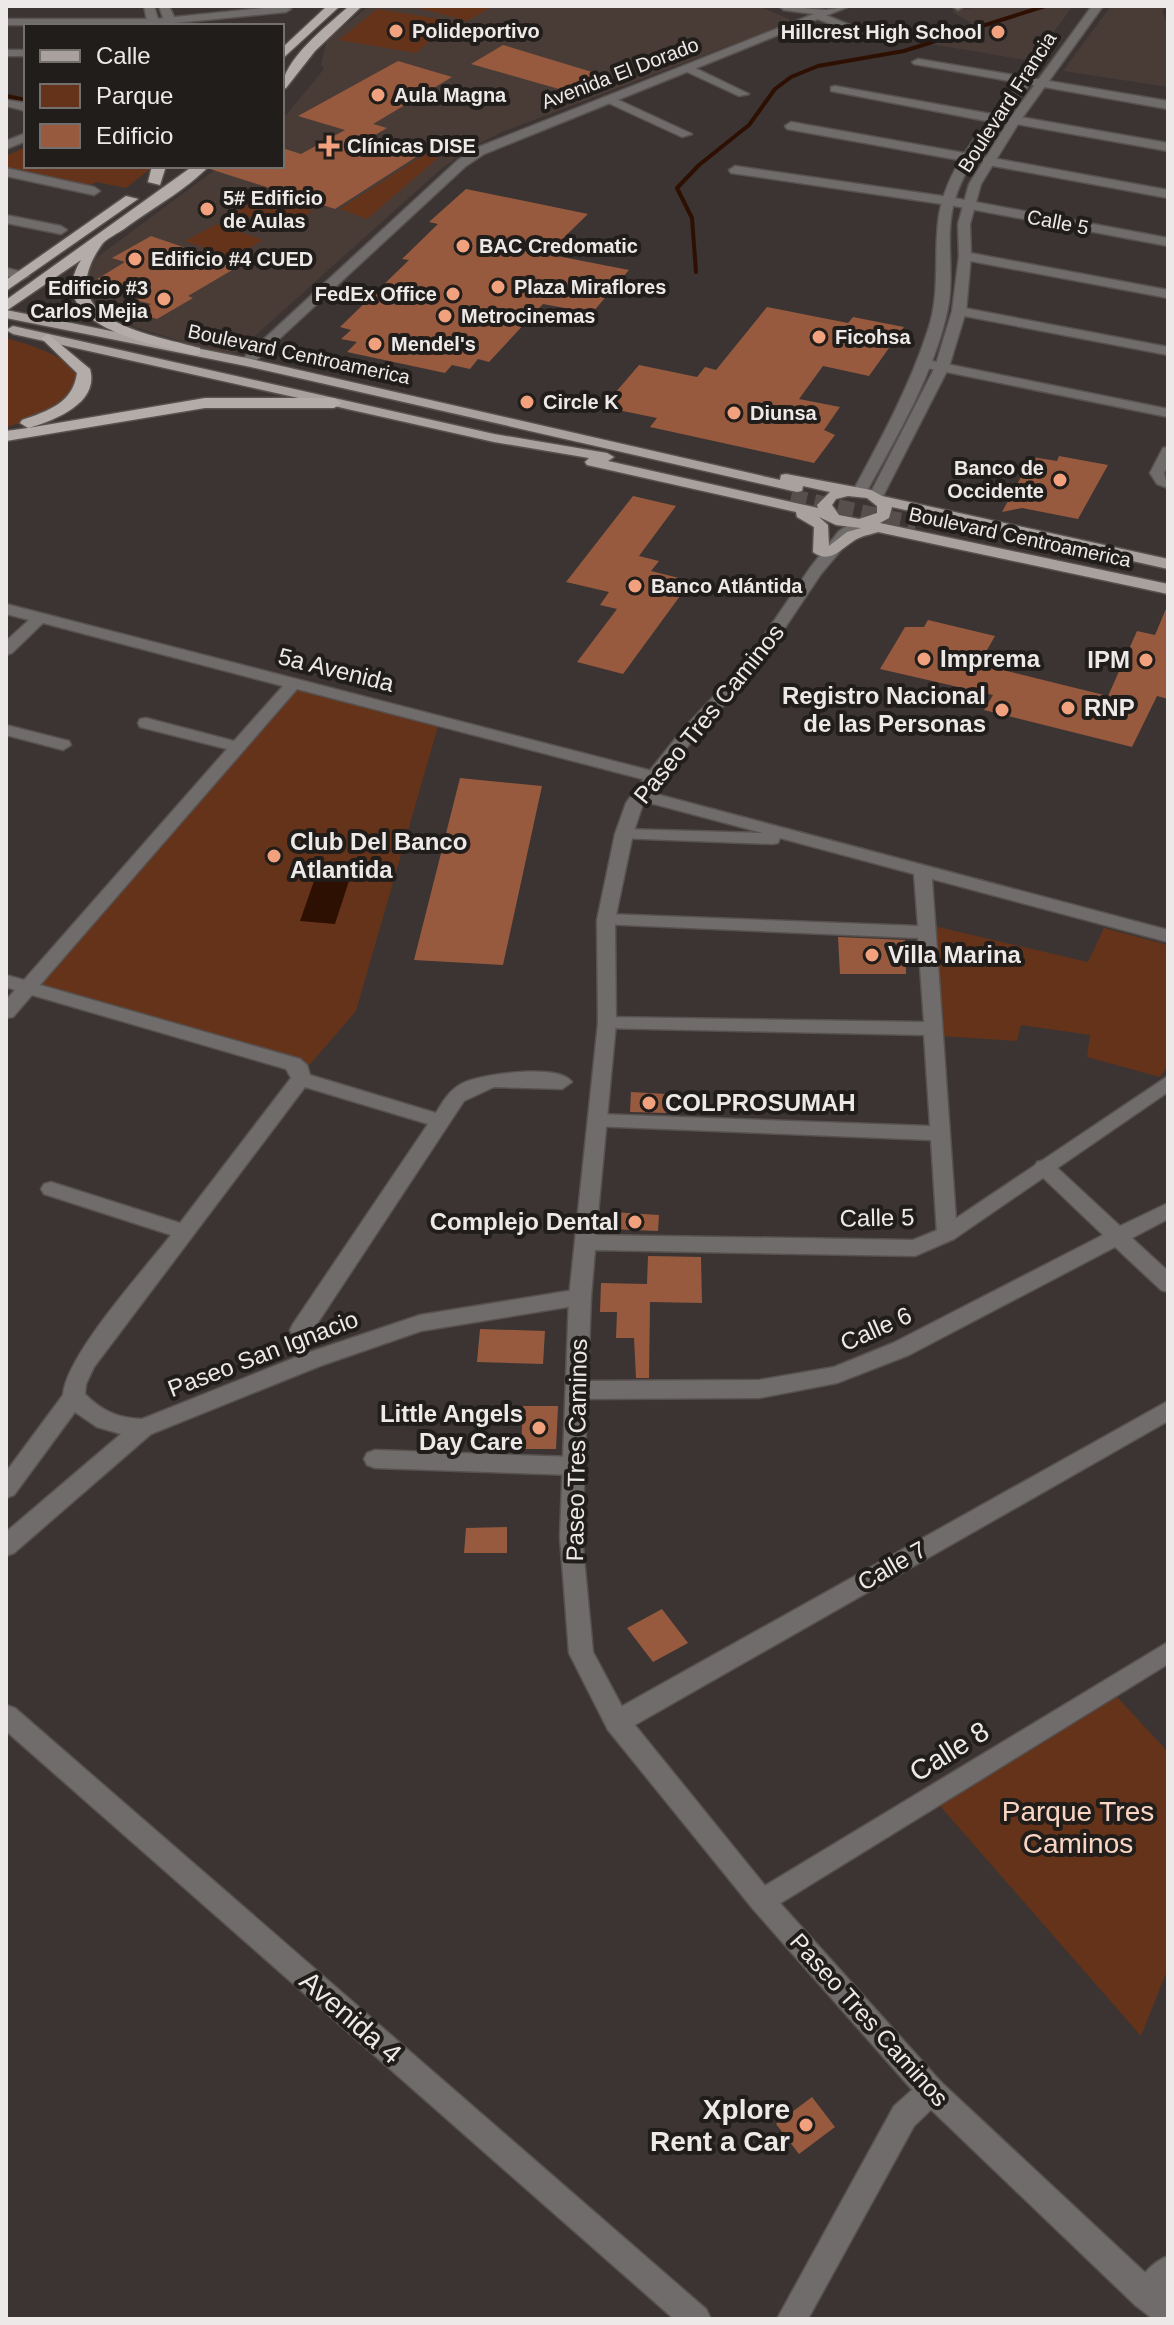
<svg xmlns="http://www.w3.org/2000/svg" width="1174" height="2325" font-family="Arial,sans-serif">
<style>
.built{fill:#493c37}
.green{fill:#65331a}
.water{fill:#2e1003}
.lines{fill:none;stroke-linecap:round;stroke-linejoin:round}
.stream{stroke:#2e1003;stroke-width:4}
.building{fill:#975a3e}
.primary-tunnel{stroke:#564f4d;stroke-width:16;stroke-dasharray:16 8;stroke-linecap:butt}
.minor-casing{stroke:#57514f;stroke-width:3}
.tertiary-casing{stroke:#57514f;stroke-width:3}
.primary-casing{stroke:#57514f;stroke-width:3}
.trunk-casing{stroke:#57514f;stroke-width:3}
.minor{fill:#6f6c6b;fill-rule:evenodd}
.tertiary{fill:#6f6c6b;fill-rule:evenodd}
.primary{fill:#a8a19e;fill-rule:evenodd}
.trunk{fill:#b3aca8;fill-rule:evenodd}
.poi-dot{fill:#f1a17d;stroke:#201d1b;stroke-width:3}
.labels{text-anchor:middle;stroke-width:8;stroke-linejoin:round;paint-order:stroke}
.far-poi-label{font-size:20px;font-weight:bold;fill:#ede9e8;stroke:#201d1b;text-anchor:start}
.far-street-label{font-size:20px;fill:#ede9e8;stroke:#201d1b}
.poi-label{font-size:24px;font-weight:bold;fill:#ede9e8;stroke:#201d1b;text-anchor:start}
.street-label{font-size:24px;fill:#ede9e8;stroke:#201d1b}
.near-street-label{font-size:28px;fill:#ede9e8;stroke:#201d1b}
.near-park-label{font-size:28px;fill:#fad5c4;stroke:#201d1b}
.near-poi-label{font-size:28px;font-weight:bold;fill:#ede9e8;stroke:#201d1b;text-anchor:end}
</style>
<rect width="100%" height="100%" fill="#3b3432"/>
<g class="built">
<polygon points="369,6 758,6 789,19 790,23 502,132 476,145 442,168 236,353 219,353 135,327 90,294 84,280 96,258 220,166 282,166 282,120 324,69 321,64 327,40"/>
<polygon points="968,6 1073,6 1032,61 913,41 971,23 951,11 973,8"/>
<polygon points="1111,6 1165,6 1162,11 1168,24 1168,87 1063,71"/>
</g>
<g class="green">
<polygon points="411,6 494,6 467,21"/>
<polygon points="377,9 453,21 416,53 339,40"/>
<polygon points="26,147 26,166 154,166 126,188 96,182 87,187 6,168 6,156"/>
<polygon points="427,153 440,156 367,219 340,209"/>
<polygon points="265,195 313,211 284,229 235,212"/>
<polygon points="217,224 263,240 233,258 185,241"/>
<path d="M6,338C32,345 55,353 77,369L79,390L45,417L6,427Z"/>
<polygon points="296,685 439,723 356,1011 300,1076 289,1068 33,989"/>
<polygon points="934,926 1088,962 1104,928 1168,945 1168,1066 1160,1077 1087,1057 1090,1035 1021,1025 1017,1041 940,1036"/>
<polygon points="1117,1697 1168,1752 1168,1968 1141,2036 940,1806"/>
</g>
<polygon class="water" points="315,878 349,881 335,924 300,921"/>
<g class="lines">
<g class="stream">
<polyline points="6,96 26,100"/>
<polyline points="696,272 692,218 677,188 699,165 749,125 775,89 791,77 818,66 904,51 1045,6"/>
</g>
</g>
<g class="building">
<polygon points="503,45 602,75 573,93 471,64"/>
<polygon points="398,61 452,77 373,124 387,128 368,139 419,155 335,209 210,169 212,166 282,166 282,148 301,154 345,130 298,116"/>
<polygon points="466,189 588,214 547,254 629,270 592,313 543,304 489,362 478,359 470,369 452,365 445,373 347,352 357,342 341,339 351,330 340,327 409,260 402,259 438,224 429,222"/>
<polygon points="151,236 218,259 239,266 188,296 193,298 157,319 138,313 151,304 136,300 149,292 97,279 125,262 112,258"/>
<polygon points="767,307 848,323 853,317 904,327 869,376 823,366 799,399 840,407 824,430 835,435 814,463 650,427 657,418 603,407 639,365 697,377 705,367 716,370"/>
<polygon points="1059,456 1108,465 1078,519 1022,508 1002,512 1032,457 1057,461"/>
<polygon points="633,496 676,506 639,556 659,561 651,571 691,581 623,674 577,662 617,609 600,605 609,592 566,582"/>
<polygon points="1168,604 1168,699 1157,696 1132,747 984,710 993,695 880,669 905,627 924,627 928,620 995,636 979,664 1108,696 1137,631 1155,635"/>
<polygon points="460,778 542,786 503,965 414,960"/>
<polygon points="838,937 905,940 906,974 840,974"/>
<polygon points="631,1092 667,1094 666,1113 630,1112"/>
<polygon points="612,1212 659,1215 658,1231 610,1229"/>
<polygon points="648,1256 701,1257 702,1303 650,1302 649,1378 636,1378 634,1338 616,1338 617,1312 600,1312 601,1283 647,1284"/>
<polygon points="480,1329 545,1331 543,1364 477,1362"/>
<polygon points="523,1406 558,1406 556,1449 521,1449"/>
<polygon points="507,1527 507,1553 464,1553 466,1528"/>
<polygon points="662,1609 688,1643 653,1662 627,1628"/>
<polygon points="812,2097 835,2127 799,2154 776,2124"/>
</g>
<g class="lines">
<polyline class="primary-tunnel" points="791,497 916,524"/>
<defs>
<g id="minor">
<polygon points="283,6 291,9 286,12 155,25 6,25 6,19 155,19"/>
<polygon points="951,6 963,6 963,7 958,10"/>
<polygon points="815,14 823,14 879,37 869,39 815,18"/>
<rect x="6" y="50" width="20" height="6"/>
<polygon points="918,59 1168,101 1168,109 914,64 912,62"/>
<polygon points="683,66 691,66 749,94 739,96 683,70"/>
<polygon points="835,86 997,115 1003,119 997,123 831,91 831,87"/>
<polygon points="604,97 612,97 692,134 682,137 604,101"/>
<polygon points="6,100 26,103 26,111 6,106"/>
<polygon points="1015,116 1168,143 1168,151 1011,123 1009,120"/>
<polygon points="791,122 970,154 976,158 970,162 787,129 785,126"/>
<polygon points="987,157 1168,190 1168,198 983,164 983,158"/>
<polygon points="735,166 949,197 1168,238 1168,246 949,205 731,173 729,170"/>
<polygon points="6,168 94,187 100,191 94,195 6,176"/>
<polygon points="6,215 61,226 67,230 61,234 6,223"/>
<polygon points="965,252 1168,290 1168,298 960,259 959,256"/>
<polygon points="6,268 27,273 29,276 22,280 6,276"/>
<polygon points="959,307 1168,347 1168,355 954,314 954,308"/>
<polygon points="922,359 1168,409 1168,417 917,366 917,360"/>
<polygon points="1168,447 1168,466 1164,473 1168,488 1157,484 1150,473 1163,448"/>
<path d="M6,604L660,773L662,777L654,782L297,689L40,985L300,1059L307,1065L310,1075L436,1113C443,1101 449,1091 461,1084C480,1074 558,1063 572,1082L562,1089L494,1087L464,1101L309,1336H293L290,1330L293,1324L428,1124L305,1087L94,1367L86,1384L85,1394C102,1411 118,1418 142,1419L304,1354L420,1315L580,1289L587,1291L591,1297L587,1303L580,1305L421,1331L320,1366L151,1434L14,1553L6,1556V1532L121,1434L97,1427L75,1412L14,1495L6,1498V1472L63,1395C66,1355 144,1270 171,1235L44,1194L41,1189L44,1184L51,1182L180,1223L291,1078L286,1069L32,995L13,1017L6,1018V1000L15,990L6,987V975L24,980L227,749L140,727L138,723L140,719L146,718L234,741L283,686L43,623L12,653L6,655V641L29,620L6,614Z"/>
<polygon points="6,725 69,741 71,745 63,750 6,735"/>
<polygon points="641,790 1168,930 1168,942 932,879 957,1234 954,1239 940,1239 937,1234 931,1140 591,1126 588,1121 598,1114 930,1126 924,1035 600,1028 598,1023 607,1017 924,1022 918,938 600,924 597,920 606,914 918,926 914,874 780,838 778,843 772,844 618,838 615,834 624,829 763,833 635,799 632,795"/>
<polygon points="1044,1160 1051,1162 1120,1226 1168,1203 1168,1219 1132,1238 1168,1271 1168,1292 1161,1290 1115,1247 909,1355 837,1383 759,1398 577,1399 569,1396 566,1390 569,1384 577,1381 759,1380 834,1367 893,1343 1103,1235 1037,1172 1034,1167 1037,1162"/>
<polygon points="1168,1401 1168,1421 626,1730 617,1733 608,1730 605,1722 608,1714"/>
<polygon points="375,1450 574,1457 582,1460 585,1466 582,1472 574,1475 375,1468 367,1465 364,1459 367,1453"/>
<polygon points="1168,1642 1168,1664 771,1909 762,1913 753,1909 749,1901 753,1893"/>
<polygon points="6,1705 15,1708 706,2309 711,2319 674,2319 6,1731"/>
<polygon points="931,2078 941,2082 945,2091 941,2100 914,2126 808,2319 777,2319 894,2106 921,2082"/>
<path d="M1168,2256V2291L1155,2305L1145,2309L1135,2305L1131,2295C1137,2279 1152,2262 1168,2256Z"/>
</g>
<g id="tertiary">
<polygon points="144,6 154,6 160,26 148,26"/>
<polygon points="159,6 169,6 176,21 174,26 162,26 164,21"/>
<polygon points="779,6 826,10 850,6 484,154 466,166 251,365 239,362 458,160 476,148 814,14 784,10"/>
<polygon points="1092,6 1103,6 1020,121 981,184 970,224 971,256 966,311 949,367 883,496 881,499 871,499 869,496 935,367 952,311 959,256 958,224 969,184 1011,117"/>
<path d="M1025,75L1035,77C1007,116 970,152 955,199C944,234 955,272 948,308C935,372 898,434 867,491L865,494H855L853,491C881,439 910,386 928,330C941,292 933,253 939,215C948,161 993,116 1025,75Z"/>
<polygon points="26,133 26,141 6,149 6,141"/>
<polygon points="856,520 863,524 821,574 758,668 695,737 643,804 633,834 615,920 616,1023 596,1235 913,1240 940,1229 1168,1076 1168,1092 954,1239 915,1256 595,1250 591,1297 582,1537 593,1652 626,1714 771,1893 941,2082 1168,2294 1168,2319 1153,2319 1135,2305 921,2100 753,1909 608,1730 569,1653 560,1537 569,1297 598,1023 597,920 615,834 626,803 648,773 683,729 746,662 810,568 839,531"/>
</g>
<path id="primary" d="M6,310L246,358L780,480L781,475L786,474L871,490L882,496L1168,559V569L892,507L889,518L880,523L1168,584V594L878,532C873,534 865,535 859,538C843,545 832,566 813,552L814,527L797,517L796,512L587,465L585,462L589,458L494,442L13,334L6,330L13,326L494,434L607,453L614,457L608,461L818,508L817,505L830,492L803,486L802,491L797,492L246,366L6,318ZM848,496L867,498L877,506V513L859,519L839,515L832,505L836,499ZM819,517L836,525L861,528L847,532L829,546L828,525Z"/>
<g id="trunk">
<polygon points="327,6 340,6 282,59 282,48"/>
<path d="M349,6H362L315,51L286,88L282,89C282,60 328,25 349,6Z"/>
<polygon points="152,166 166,166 160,185 148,182"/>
<path d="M193,166H209C186,190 151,209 124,229C118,233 108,238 103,243C48,319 144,333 200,348V354L195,355C151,344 41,325 81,260L6,311V300Z"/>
<polygon points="126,196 138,199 6,291 6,280"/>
<path d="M48,334L90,369C100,403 54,421 28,428L205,398H334L342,403L334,408H205L6,441V431L28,428L20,423L22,420C48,411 73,403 77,373L41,338Z"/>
</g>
</defs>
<use href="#minor" class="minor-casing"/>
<use href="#tertiary" class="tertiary-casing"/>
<use href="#primary" class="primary-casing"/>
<use href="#trunk" class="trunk-casing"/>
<use href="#minor" class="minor"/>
<use href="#tertiary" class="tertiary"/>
<use href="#primary" class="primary"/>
<use href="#trunk" class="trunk"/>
</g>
<g class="poi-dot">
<circle cx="396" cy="31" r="8"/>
<circle cx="998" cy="32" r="8"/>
<circle cx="378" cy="95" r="8"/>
<path d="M325 134h8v8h8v8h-8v8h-8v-8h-8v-8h8z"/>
<circle cx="207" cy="209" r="8"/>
<circle cx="463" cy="246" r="8"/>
<circle cx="135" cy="259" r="8"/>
<circle cx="498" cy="287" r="8"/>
<circle cx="453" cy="294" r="8"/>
<circle cx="164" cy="299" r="8"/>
<circle cx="445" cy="316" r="8"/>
<circle cx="819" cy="337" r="8"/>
<circle cx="375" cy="344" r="8"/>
<circle cx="527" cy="402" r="8"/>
<circle cx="734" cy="413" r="8"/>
<circle cx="1060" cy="480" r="8"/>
<circle cx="635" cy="586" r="8"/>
<circle cx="924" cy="659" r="8"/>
<circle cx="1146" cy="660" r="8"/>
<circle cx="1068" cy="708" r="8"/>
<circle cx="1002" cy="710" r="8"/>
<circle cx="274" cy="856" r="8"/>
<circle cx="872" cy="955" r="8"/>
<circle cx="649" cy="1103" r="8"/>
<circle cx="635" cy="1222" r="8"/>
<circle cx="539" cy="1428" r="8"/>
<circle cx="806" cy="2125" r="8"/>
</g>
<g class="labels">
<g class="far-poi-label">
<text x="412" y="38">Polideportivo</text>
<text x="982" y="39" text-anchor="end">Hillcrest High School</text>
<text x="394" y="102">Aula Magna</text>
<text x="347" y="153">Clínicas DISE</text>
<text x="223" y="205">5# Edificio<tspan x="223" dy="23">de Aulas</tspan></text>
<text x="479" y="253">BAC Credomatic</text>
<text x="151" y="266">Edificio #4 CUED</text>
<text x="514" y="294">Plaza Miraflores</text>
<text x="148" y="295" text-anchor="end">Edificio #3<tspan x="148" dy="23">Carlos Mejia</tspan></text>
<text x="437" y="301" text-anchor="end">FedEx Office</text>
<text x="461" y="323">Metrocinemas</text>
<text x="835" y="344">Ficohsa</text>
<text x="391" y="351">Mendel's</text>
<text x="543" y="409">Circle K</text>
<text x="750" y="420">Diunsa</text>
<text x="1044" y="475" text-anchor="end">Banco de<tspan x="1044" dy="23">Occidente</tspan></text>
<text x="651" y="593">Banco Atlántida</text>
</g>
<g class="far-street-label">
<text transform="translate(620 73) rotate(-21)" y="7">Avenida El Dorado</text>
<text transform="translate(1007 102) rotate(-57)" y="7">Boulevard Francia</text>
<text transform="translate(1058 222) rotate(11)" y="7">Calle 5</text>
<text transform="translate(299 354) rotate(12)" y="7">Boulevard Centroamerica</text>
<text transform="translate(1020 537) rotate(12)" y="7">Boulevard Centroamerica</text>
</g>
<g class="poi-label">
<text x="940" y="667">Imprema</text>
<text x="1130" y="668" text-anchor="end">IPM</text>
<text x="986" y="704" text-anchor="end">Registro Nacional<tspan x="986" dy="28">de las Personas</tspan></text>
<text x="1084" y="716">RNP</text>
<text x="290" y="850">Club Del Banco<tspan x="290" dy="28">Atlantida</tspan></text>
<text x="888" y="963">Villa Marina</text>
<text x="665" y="1111">COLPROSUMAH</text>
<text x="619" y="1230" text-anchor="end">Complejo Dental</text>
<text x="523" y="1422" text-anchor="end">Little Angels<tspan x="523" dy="28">Day Care</tspan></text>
</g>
<g class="street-label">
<text transform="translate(336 670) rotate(14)" y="8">5a Avenida</text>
<text transform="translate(709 714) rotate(-51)" y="8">Paseo Tres Caminos</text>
<text transform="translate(877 1218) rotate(-1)" y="8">Calle 5</text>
<text transform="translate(876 1329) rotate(-24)" y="8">Calle 6</text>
<text transform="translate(263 1354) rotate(-21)" y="8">Paseo San Ignacio</text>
<text transform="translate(577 1450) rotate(-89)" y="8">Paseo Tres Caminos</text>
<text transform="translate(892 1566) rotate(-30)" y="8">Calle 7</text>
<text transform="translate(869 2020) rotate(48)" y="8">Paseo Tres Caminos</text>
</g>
<g class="near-street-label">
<text transform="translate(949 1751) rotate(-32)" y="10">Calle 8</text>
<text transform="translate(351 2017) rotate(41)" y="10">Avenida 4</text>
</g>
<g class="near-park-label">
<text x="1078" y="1821">Parque Tres<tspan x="1078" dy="32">Caminos</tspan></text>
</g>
<g class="near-poi-label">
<text x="790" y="2119">Xplore<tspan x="790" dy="32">Rent a Car</tspan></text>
</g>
</g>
<rect width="1174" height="2325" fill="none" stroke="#ede9e8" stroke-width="16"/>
<rect x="24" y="24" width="260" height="144" fill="#201d1b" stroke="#726f6d" stroke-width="2"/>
<rect x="40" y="50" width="40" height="12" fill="#a8a19e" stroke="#726f6d" stroke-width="2"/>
<text x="96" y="64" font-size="24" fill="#ede9e8">Calle</text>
<rect x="40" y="84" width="40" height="24" fill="#65331a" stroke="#726f6d" stroke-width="2"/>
<text x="96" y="104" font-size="24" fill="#ede9e8">Parque</text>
<rect x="40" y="124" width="40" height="24" fill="#975a3e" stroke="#726f6d" stroke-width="2"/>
<text x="96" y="144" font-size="24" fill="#ede9e8">Edificio</text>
</svg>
